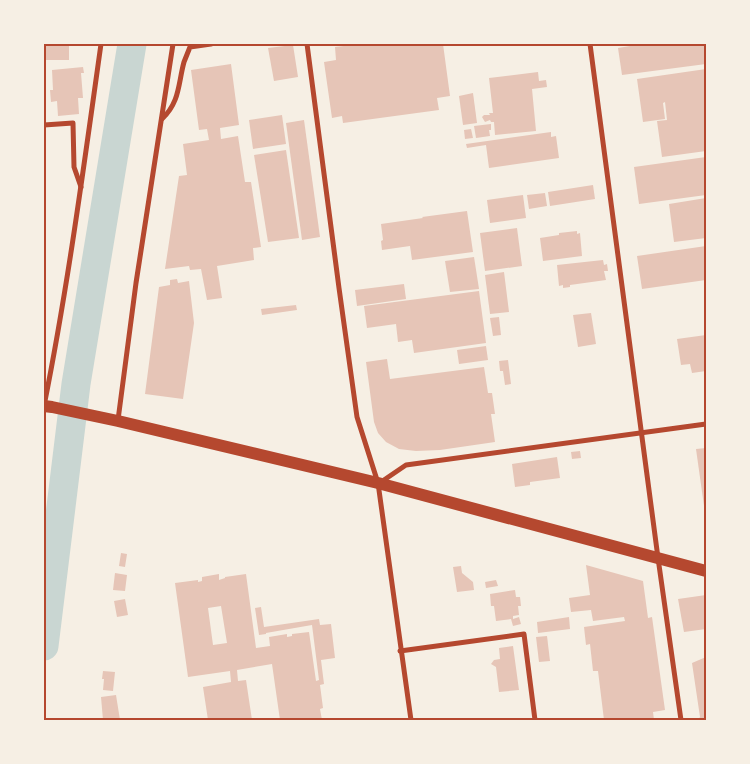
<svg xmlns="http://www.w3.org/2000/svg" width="750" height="764" font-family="'Archivo Narrow',sans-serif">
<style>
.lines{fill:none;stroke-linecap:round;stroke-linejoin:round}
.river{stroke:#c9d6d2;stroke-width:29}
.building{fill:#e6c5b7;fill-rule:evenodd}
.minor{stroke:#b5482f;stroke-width:5}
.trunk{stroke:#b5482f;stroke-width:12}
.neatline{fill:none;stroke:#b5482f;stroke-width:2}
</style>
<rect width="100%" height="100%" fill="#f6efe4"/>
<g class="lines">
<polyline class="river" points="44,646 76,384 132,44"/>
</g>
<g class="building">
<rect x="44" y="44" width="25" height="16"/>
<polygon points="361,44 443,44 450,96 437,98 439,110 343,123 342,116 332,118 324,62 336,60 335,47"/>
<polygon points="642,44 706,44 706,64 622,75 618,48"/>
<polygon points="293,45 298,77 274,81 268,48"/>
<polygon points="231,64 239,125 220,128 221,139 238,136 245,182 251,182 261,247 253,248 254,260 217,266 222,298 207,300 201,269 190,270 189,266 165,269 179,176 187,175 183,144 209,140 207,129 199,130 191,70"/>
<polygon points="83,67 84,73 81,73 83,98 78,98 79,114 58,116 57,101 51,102 50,90 53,90 52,70"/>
<polygon points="706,69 706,151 662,157 657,121 667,120 665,102 663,103 665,119 643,122 637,79"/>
<polygon points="538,72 539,81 546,80 547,87 532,89 536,131 495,135 494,122 491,122 490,120 485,122 482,117 484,115 490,115 489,113 493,113 489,78"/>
<polygon points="473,93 477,123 463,125 459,96"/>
<polygon points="282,115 286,144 253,149 249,120"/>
<polygon points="304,120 320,237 302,240 286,123"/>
<polygon points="491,124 491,130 489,130 490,136 476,138 474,126"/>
<polygon points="471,129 473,138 465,139 464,130"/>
<polygon points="551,132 551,137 556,136 559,158 489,168 486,145 467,148 466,144"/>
<polygon points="286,150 299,238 268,242 254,155"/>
<polygon points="706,157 706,195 639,204 634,167"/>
<polygon points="593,185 595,199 550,206 548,192"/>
<polygon points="545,193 547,206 529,209 527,195"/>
<polygon points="523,195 526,218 490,223 487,200"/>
<polygon points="706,198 706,238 674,242 669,204"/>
<polygon points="467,211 473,252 412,260 410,246 382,250 381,241 383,240 381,224 423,218 422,217"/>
<polygon points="517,228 522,266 485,271 480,233"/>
<polygon points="577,231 577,234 580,233 582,256 543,261 540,238 559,235 559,233"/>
<polygon points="706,246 706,280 642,289 637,256"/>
<polygon points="474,257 479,289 450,292 445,261"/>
<polygon points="603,260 604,265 607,264 608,271 604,271 606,280 570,285 570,287 563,288 563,285 559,286 557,265"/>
<polygon points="504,272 509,312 490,314 485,275"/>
<polygon points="177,279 178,283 189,281 194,323 183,399 145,394 159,287 170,285 170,280"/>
<polygon points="404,284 406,299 357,306 355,290"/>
<polygon points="479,291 486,343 414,353 412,340 398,342 396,324 367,328 364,306"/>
<polygon points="296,305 297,310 262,315 261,309"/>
<polygon points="591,313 596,344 578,347 573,315"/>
<polygon points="499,317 501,335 493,336 490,318"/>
<polygon points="706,335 706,371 692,373 690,364 681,365 677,339"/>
<polygon points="486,346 488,360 459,364 457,350"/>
<polygon points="387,359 390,379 484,367 488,393 492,393 495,414 491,414 495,442 440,450 416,451 399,449 386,442 378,433 374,422 366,362"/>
<polygon points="508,360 511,384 505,385 503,371 500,371 499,361"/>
<polygon points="706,448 706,506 704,506 696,449"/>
<polygon points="580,451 581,458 572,459 571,452"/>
<polygon points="557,457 560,478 530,482 530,485 515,487 512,464"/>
<polygon points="121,553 127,554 125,567 119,566"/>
<polygon points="586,565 643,581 648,618 652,617 665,710 653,712 654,720 604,720 598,671 593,671 590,644 586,645 584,627 625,621 624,617 593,621 591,610 571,612 569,598 590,595"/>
<polygon points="461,566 462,573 473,582 474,590 457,592 453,567"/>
<polygon points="115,573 127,575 125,591 113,590"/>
<path d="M219,574V580L225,578V577L246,574L256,648L270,646L269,637L287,634V637L292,636V634L309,632L316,681L319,680L312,625L266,633V634L259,635L255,608L261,607L264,627L319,619L320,625L331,624L335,658L321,660L324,684L320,685L323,708L320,709L322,720H280L272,664L237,670L238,681L246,680L252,720H208L203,687L231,682L230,671L188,677L175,583L198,580V582L202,581V577ZM221,606L227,643L213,645L208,608Z"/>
<polygon points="496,580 498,586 486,588 485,582"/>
<polygon points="515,590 516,597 520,597 521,606 518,606 519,615 513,616 513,619 519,617 521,624 513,626 511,619 496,621 494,606 491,606 490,594"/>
<polygon points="706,595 706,629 684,632 678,599"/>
<polygon points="125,599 128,615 117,617 114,601"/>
<polygon points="569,617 570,629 538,633 537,622"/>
<polygon points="547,636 550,661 539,662 536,637"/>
<polygon points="513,646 519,690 499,692 496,667 491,664 494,660 500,659 499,648"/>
<polygon points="706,657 706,720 698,720 700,717 692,663"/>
<polygon points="103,671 115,672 113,691 103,690 104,679 102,679"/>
<polygon points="116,695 120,720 103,720 101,697"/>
</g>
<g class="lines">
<g class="minor">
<polyline points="307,44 339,288 357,417 378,483 411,720"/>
<polyline points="590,44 658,558 681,720"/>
<path d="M162,119C180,102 178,84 184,62C186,57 188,52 190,47L211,44"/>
<polyline points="44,125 73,123 74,167 81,187"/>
<path d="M44,406C68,286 84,165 101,44"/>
<polyline points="118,420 136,283 173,44"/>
<polyline points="381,482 406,465 706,424"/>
<polyline points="400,651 524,634 535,720"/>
</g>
<polyline class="trunk" points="44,406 52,407 118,421 378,483 706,571"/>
</g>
<rect width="750" height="764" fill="none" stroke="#f6efe4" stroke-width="90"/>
<rect x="45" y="45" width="660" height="674" class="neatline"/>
</svg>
